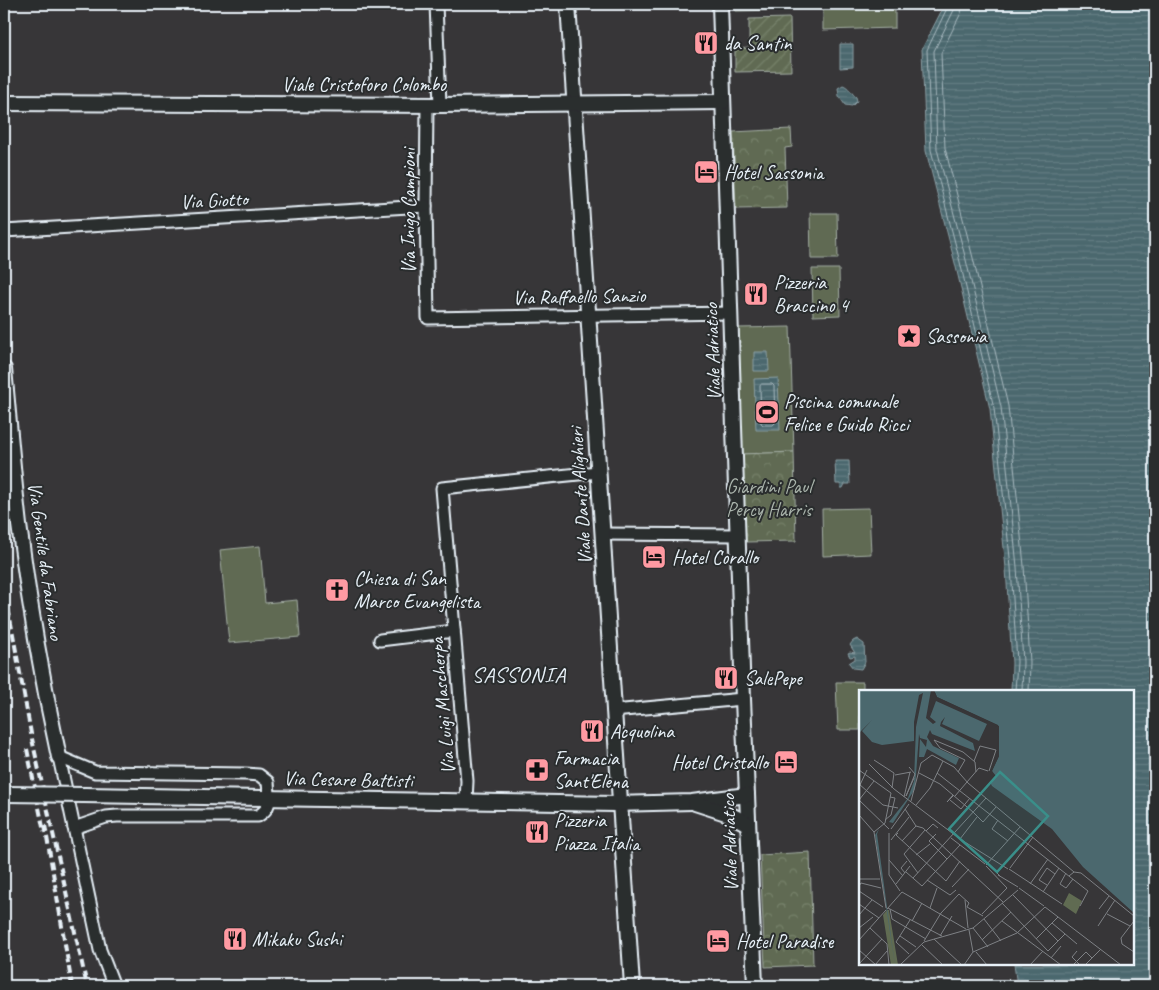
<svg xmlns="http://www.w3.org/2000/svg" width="1159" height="990" font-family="Caveat,sans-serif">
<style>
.grass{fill:#606b52;stroke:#a4aea5}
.park{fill:url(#park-crowns);stroke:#a4aea5}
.garden{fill:url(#garden-furrows);stroke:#a4aea5}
.water{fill:url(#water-rules);stroke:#8a9fa5}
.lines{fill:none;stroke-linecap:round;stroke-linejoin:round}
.shore{stroke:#a9bac1;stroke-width:1}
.minor-casing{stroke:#e8f1f8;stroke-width:15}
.tertiary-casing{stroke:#e8f1f8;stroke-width:18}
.minor{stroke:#2a2d2e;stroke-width:11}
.tertiary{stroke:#2a2d2e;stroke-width:14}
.rail{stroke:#e8f1f8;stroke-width:4;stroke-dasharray:8 4;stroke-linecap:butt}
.tertiary-bridge-casing{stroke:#e8f1f8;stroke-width:18;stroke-linecap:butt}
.tertiary-bridge{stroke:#2a2d2e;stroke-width:14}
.labels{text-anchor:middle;stroke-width:4;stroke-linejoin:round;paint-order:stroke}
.poi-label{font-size:20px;fill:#e8f1f8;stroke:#2a2d2e;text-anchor:start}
.street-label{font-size:20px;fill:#e8f1f8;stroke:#2a2d2e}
.park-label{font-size:20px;fill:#abb5ad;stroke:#2a2d2e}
.quarter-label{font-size:22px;letter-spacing:1px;fill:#e8f1f8;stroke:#2a2d2e}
.inset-road{fill:none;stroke:#7e8185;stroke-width:1}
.view{fill:#3a8f8a;fill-opacity:0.15;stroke:#3a8f8a;stroke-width:2.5}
.inset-edge{fill:none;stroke:#e8f1f8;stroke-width:2.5}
</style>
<defs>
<pattern id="park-crowns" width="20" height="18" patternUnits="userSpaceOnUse" patternTransform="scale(1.25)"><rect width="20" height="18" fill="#606b52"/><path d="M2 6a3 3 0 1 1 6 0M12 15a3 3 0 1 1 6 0" fill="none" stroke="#77816c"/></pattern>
<pattern id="garden-furrows" width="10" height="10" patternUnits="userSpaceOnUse" patternTransform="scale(1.25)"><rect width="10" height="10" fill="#606b52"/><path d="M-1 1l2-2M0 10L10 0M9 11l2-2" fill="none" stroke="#77816c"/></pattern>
<pattern id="water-rules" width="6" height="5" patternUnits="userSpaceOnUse" patternTransform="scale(1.25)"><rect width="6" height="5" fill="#4b686e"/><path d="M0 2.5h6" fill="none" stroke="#657e83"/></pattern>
</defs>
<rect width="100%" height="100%" fill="#373638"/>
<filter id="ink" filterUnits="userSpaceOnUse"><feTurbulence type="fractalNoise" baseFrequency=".02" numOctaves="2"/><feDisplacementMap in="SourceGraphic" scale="10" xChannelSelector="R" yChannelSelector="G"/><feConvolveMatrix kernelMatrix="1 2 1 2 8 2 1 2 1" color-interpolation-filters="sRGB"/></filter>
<g filter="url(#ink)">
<g class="grass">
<polygon points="735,4 778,4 779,10 735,11"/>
<polygon points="823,4 895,4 895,28 823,30"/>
<polygon points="810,213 837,213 838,259 811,259"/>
<polygon points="812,269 839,269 840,315 813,316"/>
<polygon points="790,327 794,452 742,454 738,328"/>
<polygon points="869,508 871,554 823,556 822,509"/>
<polygon points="260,546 265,603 297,600 300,637 229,643 220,550"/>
<polygon points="836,682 863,682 863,691 860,691 860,730 838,730"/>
</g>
<g class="park">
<polygon points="791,129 792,147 785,148 787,208 736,209 733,132"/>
<polygon points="794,452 796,541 745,542 742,454"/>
<polygon points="810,852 813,965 765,967 760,855"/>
</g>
<polygon class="garden" points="790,18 791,71 735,72 735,49 749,48 749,19"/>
<g class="water">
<polygon points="945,4 1155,4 1155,986 1017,986 1014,964 1133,964 1133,691 1011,691 1012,663 1006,568 990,409 955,263 926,151 922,49"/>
<polygon points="840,44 853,44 853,67 840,68"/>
<path d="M843,85C849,87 852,94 856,97L857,101L852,106L845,105L839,96L838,88Z"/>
<polygon points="754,352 768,352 769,371 754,371"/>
<polygon points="778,378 780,430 756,430 754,379"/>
<polygon points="835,461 849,461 850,484 845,484 843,488 841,488 840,484 836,484"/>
<polygon points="857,639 864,644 865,662 861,669 853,668 849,663 855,659 855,656 850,657 848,653 850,652 855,653 850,645 853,641"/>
</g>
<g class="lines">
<g class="shore">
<polyline points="949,4 927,50 931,150 960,262 994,408 1011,567 1017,662 1015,691"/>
<polyline points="955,4 954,10 934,51 937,149 966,260 1001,407 1017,567 1023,662 1022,691"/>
<polyline points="963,4 961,13 941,53 945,148 973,258 1008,406 1024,566 1030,662 1029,691"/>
<polygon points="762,384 772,384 774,386 775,423 773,425 763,425 761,423 760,386"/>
</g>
<defs>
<g id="minor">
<polyline points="436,4 440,105"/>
<polyline points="427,105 426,206 428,318 731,313"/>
<polyline points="4,231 426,206"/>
<polyline points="602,534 738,535"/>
<polyline points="380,640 454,631"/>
<polyline points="613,711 743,699"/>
<path d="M59,757L95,772L246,774L259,775L268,782C269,797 273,807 258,816H117L106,817L74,828"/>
<polyline points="59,757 100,950 114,986"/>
<polyline points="466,801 467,781 442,488 598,472"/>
</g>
<g id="tertiary">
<polyline points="568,4 632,986"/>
<polyline points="720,4 743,699 755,986"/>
<polyline points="4,103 440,105 723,102"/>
<path d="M4,369C9,421 13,473 19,525C29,603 42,680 59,757"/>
<polyline points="84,795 614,804 692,802 747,795"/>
<polyline points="695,803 729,814 748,824"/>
</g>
</defs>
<use href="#minor" class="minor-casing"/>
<use href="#tertiary" class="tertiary-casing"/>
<use href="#minor" class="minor"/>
<use href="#tertiary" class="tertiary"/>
<g class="rail">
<polyline points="4,585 32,739 87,986"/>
<polyline points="27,749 44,832"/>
<polyline points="45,825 72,986"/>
</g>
<defs>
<polyline id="tertiary-bridge" points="7,794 84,795"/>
</defs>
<use href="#tertiary-bridge" class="tertiary-bridge-casing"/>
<use href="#tertiary-bridge" class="tertiary-bridge"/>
</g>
</g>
<defs>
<symbol id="restaurant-square" viewBox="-11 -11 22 22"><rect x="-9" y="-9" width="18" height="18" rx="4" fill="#ff9aa2" stroke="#2a2d2e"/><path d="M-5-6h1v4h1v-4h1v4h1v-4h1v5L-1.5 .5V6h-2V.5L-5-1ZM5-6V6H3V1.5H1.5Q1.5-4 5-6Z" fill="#111"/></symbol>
<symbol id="hotel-square" viewBox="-11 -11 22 22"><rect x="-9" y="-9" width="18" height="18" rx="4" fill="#ff9aa2" stroke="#2a2d2e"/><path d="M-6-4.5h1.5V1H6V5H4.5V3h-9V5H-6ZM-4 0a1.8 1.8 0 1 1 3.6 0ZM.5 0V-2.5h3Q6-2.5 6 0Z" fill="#111"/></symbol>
<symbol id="sight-square" viewBox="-11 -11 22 22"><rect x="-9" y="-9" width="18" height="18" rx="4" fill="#ff9aa2" stroke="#2a2d2e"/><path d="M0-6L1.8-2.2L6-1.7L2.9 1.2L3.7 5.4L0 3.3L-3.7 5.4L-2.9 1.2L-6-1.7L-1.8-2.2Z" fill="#111"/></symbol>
<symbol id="stadium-square" viewBox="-11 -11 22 22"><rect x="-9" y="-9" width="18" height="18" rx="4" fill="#ff9aa2" stroke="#2a2d2e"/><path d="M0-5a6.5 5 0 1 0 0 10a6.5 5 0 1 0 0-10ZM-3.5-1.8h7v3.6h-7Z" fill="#111"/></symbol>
<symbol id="church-square" viewBox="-11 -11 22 22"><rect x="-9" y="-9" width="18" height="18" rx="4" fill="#ff9aa2" stroke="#2a2d2e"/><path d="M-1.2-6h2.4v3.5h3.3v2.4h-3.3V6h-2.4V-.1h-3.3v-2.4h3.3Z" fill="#111"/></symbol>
<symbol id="pharmacy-square" viewBox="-11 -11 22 22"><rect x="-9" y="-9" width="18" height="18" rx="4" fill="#ff9aa2" stroke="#2a2d2e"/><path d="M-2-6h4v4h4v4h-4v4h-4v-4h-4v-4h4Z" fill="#111"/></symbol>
</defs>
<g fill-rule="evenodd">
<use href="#restaurant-square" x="692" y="29" width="28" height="28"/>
<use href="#hotel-square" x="692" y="158" width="28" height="28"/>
<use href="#restaurant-square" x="742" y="280" width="28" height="28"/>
<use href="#sight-square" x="895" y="322" width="28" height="28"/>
<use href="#stadium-square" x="753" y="398" width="28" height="28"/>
<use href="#hotel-square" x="640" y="543" width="28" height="28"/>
<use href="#church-square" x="323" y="576" width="28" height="28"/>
<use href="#restaurant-square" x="712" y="664" width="28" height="28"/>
<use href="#restaurant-square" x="578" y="717" width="28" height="28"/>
<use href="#hotel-square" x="772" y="748" width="28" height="28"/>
<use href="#pharmacy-square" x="523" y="756" width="28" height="28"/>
<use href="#restaurant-square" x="523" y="818" width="28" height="28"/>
<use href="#restaurant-square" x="221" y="925" width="28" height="28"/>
<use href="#hotel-square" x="704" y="927" width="28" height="28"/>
</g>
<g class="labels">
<g class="poi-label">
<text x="724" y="50">da Santin</text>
<text x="724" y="179">Hotel Sassonia</text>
<text x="774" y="289">Pizzeria<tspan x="774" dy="23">Braccino 4</tspan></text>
<text x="926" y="343">Sassonia</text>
<text x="784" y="408">Piscina comunale<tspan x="784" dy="23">Felice e Guido Ricci</tspan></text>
<text x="672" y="564">Hotel Corallo</text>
<text x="354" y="585">Chiesa di San<tspan x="354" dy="23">Marco Evangelista</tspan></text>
<text x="744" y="685">SalePepe</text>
<text x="610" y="738">Acquolina</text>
<text x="554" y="765">Farmacia<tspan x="554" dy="23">Sant'Elena</tspan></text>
<text x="768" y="769" text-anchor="end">Hotel Cristallo</text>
<text x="554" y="827">Pizzeria<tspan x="554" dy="23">Piazza Italia</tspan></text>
<text x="252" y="946">Mikaku Sushi</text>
<text x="736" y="948">Hotel Paradise</text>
</g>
<g class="street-label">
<text x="364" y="91">Viale Cristoforo Colombo</text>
<text transform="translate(214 200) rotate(-3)" y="7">Via Giotto</text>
<text transform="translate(408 211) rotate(-90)" y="7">Via Inigo Campioni</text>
<text transform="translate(579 296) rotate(-1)" y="7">Via Raffaello Sanzio</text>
<text transform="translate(712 352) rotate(-92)" y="7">Viale Adriatico</text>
<text transform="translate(580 496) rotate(-94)" y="7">Viale Dante Alighieri</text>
<text transform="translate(46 561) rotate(82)" y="7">Via Gentile da Fabriano</text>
<text transform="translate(442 706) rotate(-95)" y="7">Via Luigi Mascherpa</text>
<text transform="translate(348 779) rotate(1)" y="7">Via Cesare Battisti</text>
<text transform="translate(729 843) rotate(-92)" y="7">Viale Adriatico</text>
</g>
<g class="park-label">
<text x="769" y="493">Giardini Paul<tspan x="769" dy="23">Percy Harris</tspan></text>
</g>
<g class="quarter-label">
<text x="519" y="682">SASSONIA</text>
</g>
</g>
<g transform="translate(859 690)">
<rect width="275" height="275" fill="#373638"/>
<path d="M210,203L223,211L217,224L204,215ZM28,220H30L39,275H32L24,225Z" fill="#606b52"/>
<path d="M0,0H72L67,28L74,34L77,32L71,27L77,11L128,34L120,51L83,34L86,27L82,32L81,36L114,53L116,61L73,44L71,40L68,47L74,56L100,68L97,75L68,59L65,67H60L61,49L67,57L68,50L61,48L60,44L56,99L34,133L30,132L49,108L55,91L57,37L64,3L60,5L55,32V51L23,55L13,52L3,41L13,30L0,43ZM75,0H275V223L224,177L193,139L133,96L131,92L136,88L133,81L140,66L139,35L78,7ZM20,139L18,144L36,275L16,145Z" fill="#4b686e"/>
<path d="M75,0L78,7L140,36V66L133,81L137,86L131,92L135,87L131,83L139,63L138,37L77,7Z" fill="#373638"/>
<path class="inset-road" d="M75,50L104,62L116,72L117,82M75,50L81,58L106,70L99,82M15,70L35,83L33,98M115,71L121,56L137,60L130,81M10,74L35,99L101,149L149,179M0,80L32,103L26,133L15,142M60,83L81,94L114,122M78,83L229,201L221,216M36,85L52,82M0,94L24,115L39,118M0,97L8,80M94,105L88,112L94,106M47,106L56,84L50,77M47,106L55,88M96,106L120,78L129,81M45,107L51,82M0,110L15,91M0,110L30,139M91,110L102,119L111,108M52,111L62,73L73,65L95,77L109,93L215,182M57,115L71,98L84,71M46,119L57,136L64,138L144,212M114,122L124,132L137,117M0,125L15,142M26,130L32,125L36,108L31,107M139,130L133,139L149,151M32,139L50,114M67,141L74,134L79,138M15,142L27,218M30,143V185L41,201M39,143L37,145L87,191L101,171M77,144L70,151L88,169M92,148L126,174M101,149L118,127M32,150L50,127M43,151L57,136M57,165L71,154M30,170L44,186M127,175L161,137M130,175L141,186M151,178L174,147M150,179L203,214M47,182L63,196L101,155M46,183L42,178L48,171M59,183L45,164L66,140M207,183L201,194L207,198L214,189M139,185L159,197M210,186L215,182L222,183L275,226M54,188L127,108M0,189H21M68,190L91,205L97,200M37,194L51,176M171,194L189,169M188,195L180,190L188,178L196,184M0,196L2,193L22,198M93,197L110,179M160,198L185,216M0,201L24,217M43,202L107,239M184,202L200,178M154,205L199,251M106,210L109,238M143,213L189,261M0,214L20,228M108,217L124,226M186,217L262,275M29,218L83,246M71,218L78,198M28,219L43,202M31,219L33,229L67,249M240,219L250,206M123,224L148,198L127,176M248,224L271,236M0,225L13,210M125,229L142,251M53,231L63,213M143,231L202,275M275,231L262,248L263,254L275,262M193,233L218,254M239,236L256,210M0,238L14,227M11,238L28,254L30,275M114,238L129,257M110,240L114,262M41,246L57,257M81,246L93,226M75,249L103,275M177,249L199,227M0,250L27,220M123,250L152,222M65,251L82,223L100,204L110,213L108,217M63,255L84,275M0,260L17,275M189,261L206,244M218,261L213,267L221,275M114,262L158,243L186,217M117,262L128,275M50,264L37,252L51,230M192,268L202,256M0,274L23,249M16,275L28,261M41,275L65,252L114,238L159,200M105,275L114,262M171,275L184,261M214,275L227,262L233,268M226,275L242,259"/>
<path class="view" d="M141,82L189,126L138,182L90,139Z"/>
<rect width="275" height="275" class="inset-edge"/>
</g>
<rect width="1159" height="990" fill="none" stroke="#2a2d2e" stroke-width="20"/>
<rect x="10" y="10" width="1139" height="970" fill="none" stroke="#e8f1f8" stroke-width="2" filter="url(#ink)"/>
</svg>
